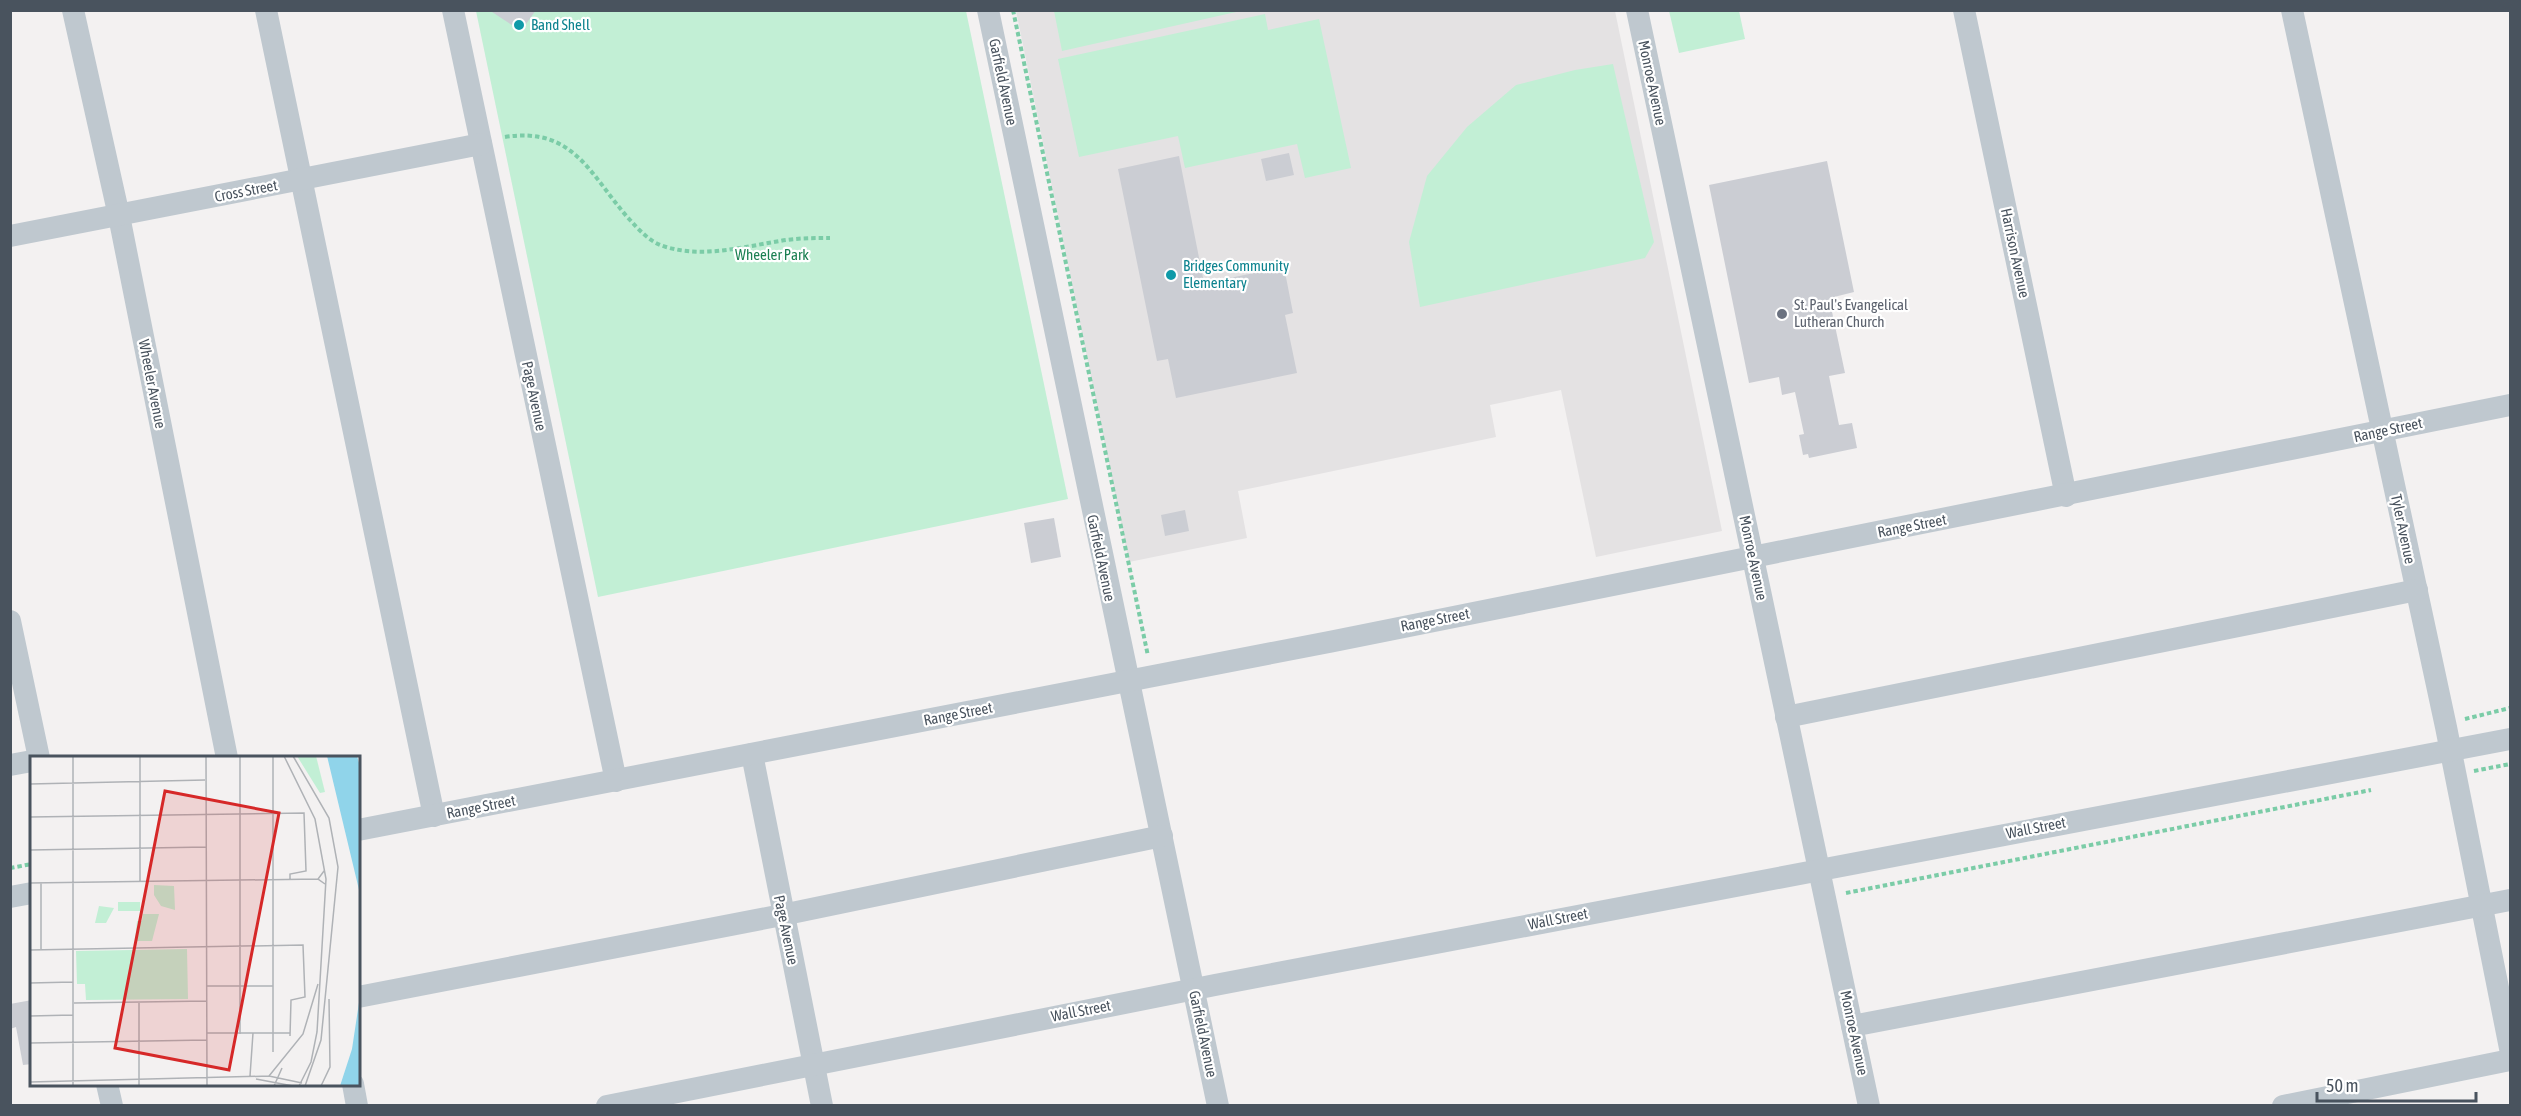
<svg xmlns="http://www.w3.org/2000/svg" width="2521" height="1116" font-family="'Asap Condensed',sans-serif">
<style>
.education{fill:#e4e2e3}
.green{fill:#c2efd5}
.building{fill:#cbcdd3}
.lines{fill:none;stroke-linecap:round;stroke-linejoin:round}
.path{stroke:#7bcca7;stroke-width:4;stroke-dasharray:4.5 3;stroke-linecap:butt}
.minor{stroke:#bfc8cf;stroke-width:22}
.culture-dot{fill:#0f9aa8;stroke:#fff;stroke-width:2}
.worship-dot{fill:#6b7280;stroke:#fff;stroke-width:2}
.labels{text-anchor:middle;stroke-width:4.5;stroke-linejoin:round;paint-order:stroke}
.culture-label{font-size:15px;fill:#0d838f;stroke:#fff;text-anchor:start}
.street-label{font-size:15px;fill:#49535e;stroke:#fff}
.park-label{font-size:15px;fill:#1a7f51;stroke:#fff}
.worship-label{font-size:15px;fill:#5b616d;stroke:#fff;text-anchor:start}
.inset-road{fill:none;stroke:#afb2b6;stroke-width:1.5}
.view{fill:#d62828;fill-opacity:0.15;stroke:#d62828;stroke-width:3}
.inset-edge{fill:none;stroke:#49535e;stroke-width:3}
</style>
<rect width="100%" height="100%" fill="#f3f1f1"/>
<polygon class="education" points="1016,11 1615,11 1722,531 1596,557 1561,390 1490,405 1496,437 1238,491 1247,538 1129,562"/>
<g class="green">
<polygon points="1245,10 1062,51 1054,11 1054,10"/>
<polygon points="476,11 966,11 1068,499 598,597"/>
<polygon points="1669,11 1739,11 1745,39 1679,53"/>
<polygon points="1265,14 1268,30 1319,19 1351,168 1305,178 1297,144 1185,168 1178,136 1079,157 1058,59"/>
<polygon points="1613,64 1654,242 1645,258 1420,307 1409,242 1427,176 1467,127 1516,85 1575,70"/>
</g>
<g class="building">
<polygon points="489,10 536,10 521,31"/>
<polygon points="1289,153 1294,175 1266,181 1261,159"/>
<polygon points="1179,156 1204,283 1284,267 1293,313 1285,315 1297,373 1176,398 1168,359 1157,361 1118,169"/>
<polygon points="1827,161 1854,292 1834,297 1836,306 1831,307 1845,373 1829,376 1839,425 1852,423 1857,448 1809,458 1808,454 1803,455 1799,435 1804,434 1795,392 1782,395 1779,377 1749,383 1709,185"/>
<polygon points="1185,510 1189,531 1165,536 1161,515"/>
<polygon points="1054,518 1061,557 1031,563 1024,523"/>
<polygon points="32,1000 32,1064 23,1065 16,1027 10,1029 10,1004"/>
</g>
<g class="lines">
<g class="path">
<polyline points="1013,10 1148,656"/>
<path d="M505,137C575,126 591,177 630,220C640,231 651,243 666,247C704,258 742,247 780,241C796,238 813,238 830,238"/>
<polyline points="2465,719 2510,708"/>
<polyline points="2474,771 2510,764"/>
<polyline points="10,868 32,864"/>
<polyline points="1846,893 2371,790"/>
</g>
<g class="minor">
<polyline points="73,10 119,216 227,758"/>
<polyline points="266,10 434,816"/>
<polyline points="453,10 616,781"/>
<polyline points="988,10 1218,1106"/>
<polyline points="1637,10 1869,1106"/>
<polyline points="1964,10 2066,496"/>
<polyline points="2292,10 2446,727 2510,1048"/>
<polyline points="10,236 481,144"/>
<polyline points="10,621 39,758"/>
<polyline points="1786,717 2417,590"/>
<polyline points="752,754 822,1106"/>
<polyline points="10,765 32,761"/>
<path d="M358,830C1076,692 1794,553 2510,405"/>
<polyline points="10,897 32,893"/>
<polyline points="358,997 782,915 1162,836"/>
<polyline points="1852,1026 2510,900"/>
<polyline points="107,1084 112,1106"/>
<polyline points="353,1084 357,1106"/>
<polyline points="607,1106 1215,985 2510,739"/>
<polyline points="2283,1106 2510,1060"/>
</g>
</g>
<g class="culture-dot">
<circle cx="519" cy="25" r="6"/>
<circle cx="1171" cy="275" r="6"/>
</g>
<circle class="worship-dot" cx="1782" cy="314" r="6"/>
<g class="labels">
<g class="culture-label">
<text x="531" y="30">Band Shell</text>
<text x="1183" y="271">Bridges Community<tspan x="1183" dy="17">Elementary</tspan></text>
</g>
<g class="street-label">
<text transform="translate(1003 82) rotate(78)" y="5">Garfield Avenue</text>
<text transform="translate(1652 83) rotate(78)" y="5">Monroe Avenue</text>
<text transform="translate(246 191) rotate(-11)" y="5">Cross Street</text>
<text transform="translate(2015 253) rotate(78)" y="5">Harrison Avenue</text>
<text transform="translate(152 384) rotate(79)" y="5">Wheeler Avenue</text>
<text transform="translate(534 396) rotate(78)" y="5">Page Avenue</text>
<text transform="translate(2388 430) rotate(-12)" y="5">Range Street</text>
<text transform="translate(1912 526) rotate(-11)" y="5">Range Street</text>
<text transform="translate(2403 529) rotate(78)" y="5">Tyler Avenue</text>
<text transform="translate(1101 558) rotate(78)" y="5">Garfield Avenue</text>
<text transform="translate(1753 558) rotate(78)" y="5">Monroe Avenue</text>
<text transform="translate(1435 620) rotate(-11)" y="5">Range Street</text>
<text transform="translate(958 714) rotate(-11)" y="5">Range Street</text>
<text transform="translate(481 807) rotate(-11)" y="5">Range Street</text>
<text transform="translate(2036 828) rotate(-11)" y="5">Wall Street</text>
<text transform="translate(1558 919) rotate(-11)" y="5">Wall Street</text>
<text transform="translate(786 930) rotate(78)" y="5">Page Avenue</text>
<text transform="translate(1081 1011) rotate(-11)" y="5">Wall Street</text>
<text transform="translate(1854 1033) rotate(78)" y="5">Monroe Avenue</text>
<text transform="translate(1203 1034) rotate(78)" y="5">Garfield Avenue</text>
</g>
<g class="park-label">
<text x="772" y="260">Wheeler Park</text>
</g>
<g class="worship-label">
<text x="1794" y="310">St. Paul's Evangelical<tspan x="1794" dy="17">Lutheran Church</tspan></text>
</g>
</g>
<g transform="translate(30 756)">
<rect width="330" height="330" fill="#f3f1f1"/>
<path d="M267,0H286L295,36L290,37ZM124,129L144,130L145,154L131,150L124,139ZM88,146H110V155H88ZM69,150L84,152L76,167H65ZM113,158H129L122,185H105L107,165H112ZM157,193L158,243L56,244L55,228H47L46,195Z" fill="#c2efd5"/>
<path d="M297,0H327L330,10V138ZM330,240V330H310L322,293Z" fill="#90d4ea"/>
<path class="inset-road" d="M110,0V126M176,0L177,330M243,0V296M254,0L285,63L296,123L287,276L281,306L269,330M263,0L299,62L308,111L291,284L275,330M0,28L175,24M0,61L274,57L276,115L260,118V123M0,94L177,91M294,115L288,123L295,128M0,127L288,123M11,127V193M0,194L273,189L275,241L261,244L260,280M0,227L43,226M177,230H243M44,247L177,245M0,260L43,259M177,277H260M210,278V0M0,287L177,284M220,320L223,277M239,320L273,278L288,228M226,323L263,330M0,326L239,320L272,327M43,330V0M109,330V246M244,330L252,312M291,330L300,311L299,243"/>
<path class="view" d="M135,35L249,57L199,314L85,292Z"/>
<rect width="330" height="330" class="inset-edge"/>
</g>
<rect width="2521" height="1116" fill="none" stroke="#49535e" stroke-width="24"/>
<path d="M2317 1092v9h159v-9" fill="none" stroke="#49535e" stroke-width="3"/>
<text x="2326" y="1092" font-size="18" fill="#49535e" stroke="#ffffff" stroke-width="4.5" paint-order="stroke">50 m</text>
</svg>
